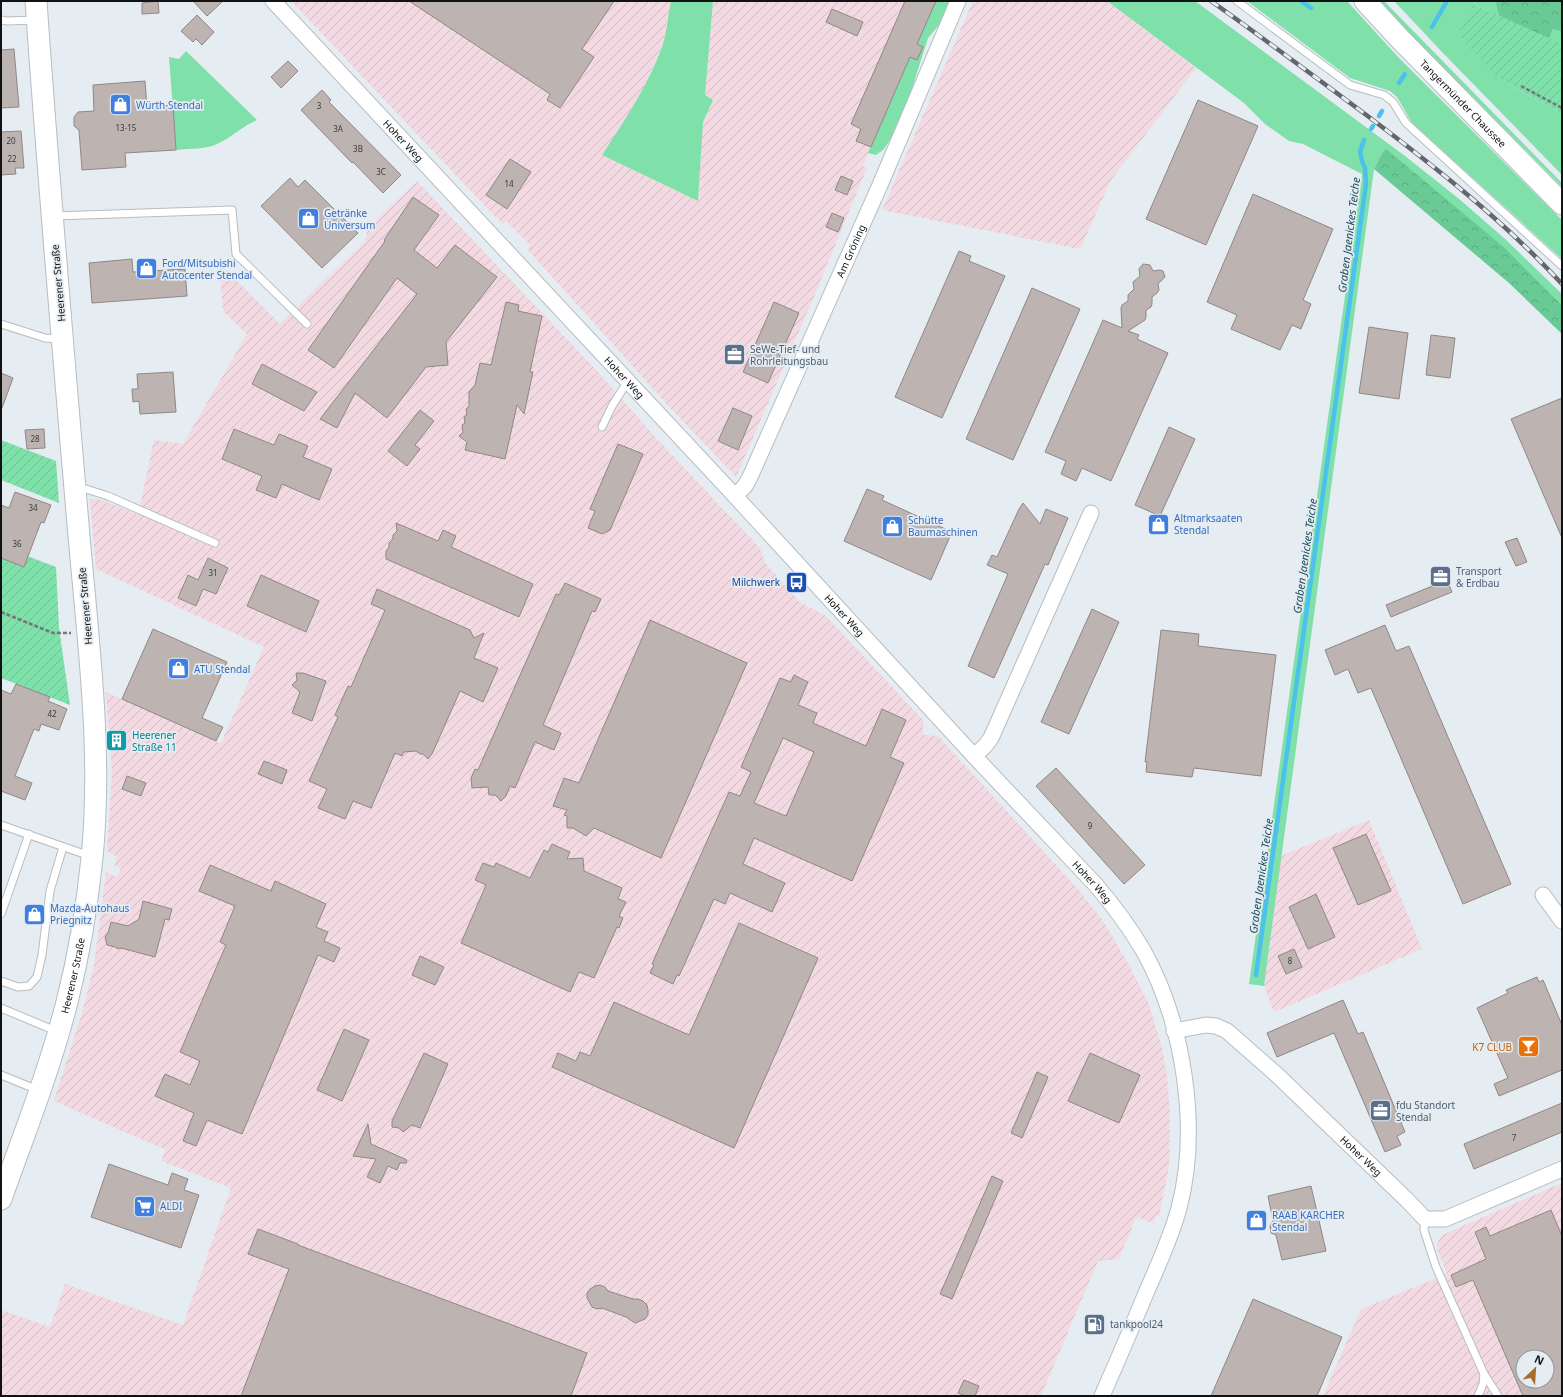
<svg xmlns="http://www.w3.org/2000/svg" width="1563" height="1397" font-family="'Noto Sans',sans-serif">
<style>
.industrial{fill:url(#industrial-furrows);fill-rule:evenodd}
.grass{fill:#80e0aa}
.forest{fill:url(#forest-crowns)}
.garden{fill:url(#garden-furrows)}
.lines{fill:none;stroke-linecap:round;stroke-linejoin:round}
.stream{stroke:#4bc1ec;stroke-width:4.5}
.building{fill:#bdb4b2;stroke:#908785;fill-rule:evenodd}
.lane-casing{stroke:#b6bdc3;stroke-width:9}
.street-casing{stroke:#b6bdc3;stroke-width:17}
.secondary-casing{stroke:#b6bdc3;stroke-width:23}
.path{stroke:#73787b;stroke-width:2.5;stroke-dasharray:4 2;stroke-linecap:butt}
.lane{stroke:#fff;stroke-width:7}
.street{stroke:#fff;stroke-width:15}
.secondary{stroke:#fff;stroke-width:21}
.rail-casing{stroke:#63676b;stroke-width:4.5}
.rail{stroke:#e5ecf2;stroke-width:3;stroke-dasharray:9;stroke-linecap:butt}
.labels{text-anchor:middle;stroke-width:3.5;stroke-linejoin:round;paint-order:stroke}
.number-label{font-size:8px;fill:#3b3a3c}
.street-label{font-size:10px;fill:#101214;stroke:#e5ecf2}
.shop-label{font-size:10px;fill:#366cbe;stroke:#e5ecf2;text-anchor:start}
.service-label{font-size:10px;fill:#4e5e75;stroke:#e5ecf2;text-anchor:start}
.transit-label{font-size:10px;fill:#164399;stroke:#e5ecf2;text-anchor:end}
.culture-label{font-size:10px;fill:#0d838f;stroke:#e5ecf2;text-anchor:start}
.food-label{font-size:10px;fill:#c56008;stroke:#e5ecf2;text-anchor:end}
.water-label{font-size:11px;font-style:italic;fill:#1b4d5f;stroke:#e5ecf2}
</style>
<defs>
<pattern id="industrial-furrows" width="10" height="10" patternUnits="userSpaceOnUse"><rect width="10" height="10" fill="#f3dae2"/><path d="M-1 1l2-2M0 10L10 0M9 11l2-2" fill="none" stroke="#cfbac1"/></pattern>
<pattern id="forest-crowns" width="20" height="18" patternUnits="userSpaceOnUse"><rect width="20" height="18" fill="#69ca95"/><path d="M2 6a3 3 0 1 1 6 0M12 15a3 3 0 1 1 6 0" fill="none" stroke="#5aac80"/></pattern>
<pattern id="garden-furrows" width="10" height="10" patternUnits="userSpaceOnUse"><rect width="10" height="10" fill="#80e0aa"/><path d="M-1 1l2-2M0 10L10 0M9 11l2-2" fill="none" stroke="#6ebf91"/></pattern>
</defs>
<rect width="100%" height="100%" fill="#e5ecf2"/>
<g class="industrial">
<polygon points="291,1 671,1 663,43 646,83 625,120 602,155 698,201 703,122 713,100 705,96 713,1 936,1 923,47 917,60 910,58 875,137 863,166 867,168 813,299 736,477 674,412 527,249 530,245 506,221 503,224 482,203"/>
<polygon points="973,1 1107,1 1196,68 1111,180 1080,249 882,210"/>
<polygon points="417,181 598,372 657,439 760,548 765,563 801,603 826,616 923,720 923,735 938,736 1076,887 1103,921 1126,960 1148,1002 1161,1044 1167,1075 1170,1114 1169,1167 1159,1216 1156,1215 1153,1223 1136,1217 1119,1259 1098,1261 1041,1396 4,1396 1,1395 2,1384 1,1383 1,1310 50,1327 65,1284 183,1325 231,1188 161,1161 166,1150 54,1101 82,1013 94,965 106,872 117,877 121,868 114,865 118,857 107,851 112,773 106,692 221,743 264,647 96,569 90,499 97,499 105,501 138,515 154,440 183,444 247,334 223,311 219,263 280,324 365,241 368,228"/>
<polygon points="1369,820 1422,949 1274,1012 1264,986 1281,856"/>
<path d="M1562,1183V1396H1323L1361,1309L1447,1274L1437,1249V1244L1442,1235ZM1523,1357H1547V1381H1523Z"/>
</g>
<g class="grass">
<path d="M671,1H713L705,95L713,100L703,122L698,201L602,155C625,120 649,84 663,44C667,30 668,15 671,1Z"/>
<polygon points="936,1 950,1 939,25 928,38 901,123 884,149 876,155 868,153 910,57 917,60 922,47 917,44"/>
<polygon points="1107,1 1195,1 1405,156 1458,198 1504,238 1562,294 1562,305 1505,248 1381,155 1374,169 1264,986 1249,984 1362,174 1303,144 1289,141 1265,124 1244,103"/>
<polygon points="1247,1 1347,1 1399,58 1562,220 1562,259 1412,123 1397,97 1390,91 1350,78"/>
<polygon points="1380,1 1384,1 1562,183 1562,187 1407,31"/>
<polygon points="1394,1 1495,1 1499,16 1474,4 1498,78 1562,114 1562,175 1442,52"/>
<polygon points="1553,29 1562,32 1562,44 1549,39"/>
<path d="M186,51L257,120C243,126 233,136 219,143C207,150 189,148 176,150L169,57L179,59Z"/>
</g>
<g class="forest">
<polygon points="1495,1 1562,1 1562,32 1553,29 1549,39 1499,16"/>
<polygon points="1386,149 1505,248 1562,305 1562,334 1509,283 1374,169 1381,155"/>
</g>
<g class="garden">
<polygon points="1474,4 1562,44 1562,114 1498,78 1458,34"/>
<polygon points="1,440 56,461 59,503 1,480"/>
<polygon points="1,546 56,567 59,628 70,705 1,678"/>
</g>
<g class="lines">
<g class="stream">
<polyline points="1301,1 1311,8"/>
<polyline points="1432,27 1447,1"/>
<polyline points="1399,83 1405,74"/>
<polyline points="1379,116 1382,111"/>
<polyline points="1371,129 1373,126"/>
<polyline points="1256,975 1366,184 1365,168 1362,161 1360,152 1364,140"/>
</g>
</g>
<g class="building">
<polygon points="158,1 159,13 142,14 142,3"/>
<polygon points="193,1 223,1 207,16"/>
<polygon points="409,1 614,1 582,49 594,57 560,108 547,100 550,94"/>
<polygon points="905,1 936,1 917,44 923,47 917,60 910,57 871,147 856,141 861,129 851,124"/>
<polygon points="832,9 863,22 857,36 826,22"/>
<polygon points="197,15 214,32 202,45 196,39 193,42 181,31"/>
<polygon points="14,49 19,107 1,108 1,50"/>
<polygon points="288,61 298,71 281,88 271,77"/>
<polygon points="145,81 147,107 173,105 176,150 125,153 126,167 82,170 79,130 74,126 74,117 78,112 94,111 93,85"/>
<polygon points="322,90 331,100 329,102 401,175 383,193 353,162 352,163 301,110"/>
<polygon points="1198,100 1258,126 1206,245 1146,219"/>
<polygon points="21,131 24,168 15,168 16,174 1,175 1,132"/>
<polygon points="510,159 531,172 507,209 486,195"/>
<polygon points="841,176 853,181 847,195 835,190"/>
<polygon points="290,178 298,187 305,180 358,233 322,268 261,206"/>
<polygon points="1253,194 1333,229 1303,300 1311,304 1301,329 1292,325 1280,350 1231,329 1237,315 1207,302"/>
<polygon points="413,197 439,215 414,250 437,268 455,245 497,277 446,342 448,365 426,367 387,418 355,393 337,428 320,419 417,294 397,278 334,368 308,350 385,241 384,240"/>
<polygon points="832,213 844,218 838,232 826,227"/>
<polygon points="959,251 971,256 969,261 1005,276 942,418 895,397"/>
<polygon points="132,259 133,272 185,269 187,296 92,303 89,263"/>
<polygon points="1143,264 1150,265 1153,271 1160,270 1163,271 1165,277 1158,284 1159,290 1157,293 1152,297 1152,304 1151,307 1146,310 1146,317 1145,320 1128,331 1139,335 1137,339 1168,353 1111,481 1082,468 1076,481 1061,474 1066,461 1045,452 1103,320 1122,328 1121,308 1122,305 1128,301 1128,295 1134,289 1133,282 1140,276 1139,269"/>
<polygon points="1032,288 1080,309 1013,460 966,439"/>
<polygon points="506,302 519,305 518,311 542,316 530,372 533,372 524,414 517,405 505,459 465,450 467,442 459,436 463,432 462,425 465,423 464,417 467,415 466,409 469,406 469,392 475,385 480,363 491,365"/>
<polygon points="774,302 799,313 768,383 743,372"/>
<polygon points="1369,327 1408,333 1399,399 1359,393"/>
<polygon points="1431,335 1455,338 1450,378 1426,375"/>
<polygon points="262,364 317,392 304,411 252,384"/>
<polygon points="173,372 176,412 140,414 139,401 133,402 132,389 138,389 137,374"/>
<polygon points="1,373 13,378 2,408 1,408"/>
<polygon points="1562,398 1562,538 1511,419"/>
<polygon points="733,408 752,416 738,450 718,441"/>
<polygon points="420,410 434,421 415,445 420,449 407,466 388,451"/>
<polygon points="1169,427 1195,439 1160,516 1135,505"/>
<polygon points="44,429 45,448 27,449 25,430"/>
<polygon points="234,429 274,445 279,434 308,446 303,457 332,469 319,500 282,484 276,498 256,490 262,476 222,459"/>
<polygon points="618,444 643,454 610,530 602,534 588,528 595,511 590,509"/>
<polygon points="867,489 884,496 882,500 952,532 931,580 844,541"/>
<polygon points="15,492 51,505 44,523 41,522 24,567 1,558 1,505 9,508"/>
<polygon points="1023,503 1040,524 1046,509 1068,518 1048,565 1045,564 994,678 968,666 1008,574 987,565 992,555 997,557 1019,509"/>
<polygon points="396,523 438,541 443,530 456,536 451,547 533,584 519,617 386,559 386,551 389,547 389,543 393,539 393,535 397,531"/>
<polygon points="1517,538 1527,562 1516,566 1505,542"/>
<polygon points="208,558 228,568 216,594 203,589 196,606 178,598 188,575 198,580"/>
<polygon points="261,575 319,601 306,632 247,606"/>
<polygon points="1447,580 1452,592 1391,617 1386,605"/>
<polygon points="565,583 601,599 595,612 592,611 543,725 561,733 554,750 535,742 515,788 510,786 506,796 501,801 495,795 489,795 488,787 472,788 471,778 475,769 478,770 556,594 559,595"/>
<polygon points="377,589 470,630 474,638 484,633 474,658 498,668 483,702 460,691 432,754 428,759 423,754 420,754 416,751 404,752 402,756 395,753 371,808 353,801 345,819 318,808 327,789 309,781 338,717 335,715 348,686 351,687 385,610 371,604"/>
<polygon points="1092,609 1119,622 1069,734 1041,722"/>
<polygon points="650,620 747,663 661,858 594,828 586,836 573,828 567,828 567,816 564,815 567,810 553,806 564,778 579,783"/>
<polygon points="1385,625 1396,651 1409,646 1511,884 1463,904 1371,688 1358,693 1348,669 1335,675 1325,650"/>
<polygon points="153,629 227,662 202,718 223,727 216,741 122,699"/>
<polygon points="1161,630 1199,634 1198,646 1276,655 1261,776 1194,768 1192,777 1146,772 1147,762 1145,762"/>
<polygon points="296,673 303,673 326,681 312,721 292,713 300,692 292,685 297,680"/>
<path d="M794,675L808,682L798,705L817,713L813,723L866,746L882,709L906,720L890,757L904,763L852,881L754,838L743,864L785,883L772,912L730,893L725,904L714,899L679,976L677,975L673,984L650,973L654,965L652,964L729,792L740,796L751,772L741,767L780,678L791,682ZM783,738L814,752L786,816L754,803Z"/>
<polygon points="16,684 50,697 48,701 67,709 59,730 41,724 39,731 34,729 15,776 32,783 25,800 1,791 1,690 11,694"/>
<polygon points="264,761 287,770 282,784 258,774"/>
<polygon points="1056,768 1145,865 1124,884 1036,786"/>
<polygon points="127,776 146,783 141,796 122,789"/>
<polygon points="1366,834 1391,891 1358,905 1333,848"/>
<polygon points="552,844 570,852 567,859 583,858 584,871 622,888 618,899 626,902 619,916 623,918 619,928 617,927 594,978 579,972 570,992 461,943 486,885 475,880 483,863 494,867 496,863 530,878 544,850 548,852"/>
<polygon points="210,865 271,891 275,881 326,904 316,927 328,932 324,941 340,948 334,962 318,955 242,1134 207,1120 196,1146 183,1141 194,1113 155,1096 165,1074 190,1085 200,1061 180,1052 226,945 220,942 235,906 199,891"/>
<polygon points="1316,894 1335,937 1308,949 1289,907"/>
<polygon points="143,901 172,909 169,920 165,919 155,957 121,948 118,949 115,947 107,945 105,937 108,933 111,922 128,926 139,919"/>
<polygon points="739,923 818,958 734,1148 552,1067 558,1053 576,1061 580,1052 590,1056 614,1002 689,1035"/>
<polygon points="1294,949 1302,967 1286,974 1278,956"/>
<polygon points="420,956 444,967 435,985 412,975"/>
<polygon points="1537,977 1539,982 1543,980 1562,1025 1562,1070 1499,1096 1494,1084 1508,1078 1477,1008 1508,993 1506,990"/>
<polygon points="1343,1000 1358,1034 1363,1032 1405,1132 1397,1136 1401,1145 1385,1152 1334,1033 1277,1057 1267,1033"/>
<polygon points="344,1029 369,1040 342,1101 317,1090"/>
<polygon points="424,1053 448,1064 420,1128 412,1125 403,1132 399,1128 392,1127 392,1121"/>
<polygon points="1090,1053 1140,1075 1119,1123 1068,1101"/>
<polygon points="1037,1072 1048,1077 1022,1138 1011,1133"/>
<polygon points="1562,1103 1562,1132 1474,1169 1464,1144"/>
<polygon points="368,1124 371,1144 407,1160 406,1163 400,1163 397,1170 388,1166 380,1183 367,1177 376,1159 353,1156"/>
<polygon points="109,1164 168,1185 172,1173 188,1179 184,1190 199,1195 181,1248 91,1217"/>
<polygon points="992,1176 1003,1181 952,1299 940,1294"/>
<polygon points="1311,1186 1326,1251 1282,1260 1276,1235 1271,1233 1270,1226 1273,1221 1268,1196"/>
<path d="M1551,1210L1562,1236V1396H1523L1473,1280L1456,1287L1451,1275L1486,1259L1475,1232L1486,1227L1490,1236ZM1523,1357H1547V1381H1523Z"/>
<polygon points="258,1229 298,1244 298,1245 587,1353 571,1396 241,1396 289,1269 248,1254"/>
<polygon points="600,1285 605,1287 608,1291 633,1299 638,1299 643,1301 647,1305 648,1310 648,1315 645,1319 635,1323 626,1317 602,1308 597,1309 592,1307 587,1298 587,1293 590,1289 595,1286"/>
<polygon points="1253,1299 1342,1337 1317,1396 1211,1396"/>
<polygon points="964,1380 979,1386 975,1396 966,1396 958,1393"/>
</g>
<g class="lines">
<defs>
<g id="lane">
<polyline points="1237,1 1350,85 1384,95 1393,102 1406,123 1562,266"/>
<polyline points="1,20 7,21 37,20"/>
<polyline points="54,216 232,210 236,254 307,324"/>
<polyline points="1,324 45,338 61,339"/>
<polyline points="602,427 612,406 628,381"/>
<polyline points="77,490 86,489 108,496 215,543"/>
<polyline points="1,825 90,856"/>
<polyline points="1,914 29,834"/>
<polyline points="1,981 18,987 29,986 37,977 42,955 50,891 63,847"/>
<polyline points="1,1008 56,1031"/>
<polyline points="1,1075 38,1090"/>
<polyline points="1425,1219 1424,1230 1436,1267 1484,1374 1498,1396"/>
<polyline points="1478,1396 1483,1384 1484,1374"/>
</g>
<g id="street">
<path id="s1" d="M273,1L735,496L974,756L1095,884C1113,905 1129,926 1143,950C1184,1023 1200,1128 1179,1208C1171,1238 1158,1265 1146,1293C1132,1327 1117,1362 1102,1396"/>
<path id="s2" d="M735,496L745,486L750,477L880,185L958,1"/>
<polyline points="974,756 985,746 991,738 1091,513"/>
<polyline points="1543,895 1562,921"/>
<path id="s3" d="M1174,1031L1206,1025L1216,1026L1227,1031L1276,1074L1407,1200L1425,1219H1445L1562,1169"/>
</g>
<g id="secondary">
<path id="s4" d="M1365,1L1400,39L1562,204"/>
<path id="s5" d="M1,1199C24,1134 50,1069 67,1002C79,955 87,907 92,858C103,747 87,634 78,524C63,350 48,175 36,1"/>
</g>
</defs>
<use href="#lane" class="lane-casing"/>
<use href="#street" class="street-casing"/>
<use href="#secondary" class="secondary-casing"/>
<g class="path">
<polyline points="1521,86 1562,108"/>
<polyline points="1,612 53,633 71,633"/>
</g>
<use href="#lane" class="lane"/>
<use href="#street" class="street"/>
<use href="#secondary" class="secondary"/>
<defs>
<path id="rail" d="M1211,1C1263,38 1314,76 1365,114C1434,166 1503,220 1562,284"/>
</defs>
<use href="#rail" class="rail-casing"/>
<use href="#rail" class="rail"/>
</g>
<defs>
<symbol id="shop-square" viewBox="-11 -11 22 22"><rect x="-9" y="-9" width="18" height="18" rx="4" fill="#3f7fe0" stroke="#e5ecf2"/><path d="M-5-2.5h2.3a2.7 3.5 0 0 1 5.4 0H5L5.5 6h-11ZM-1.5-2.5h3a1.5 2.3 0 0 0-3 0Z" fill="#fff"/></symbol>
<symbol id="office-square" viewBox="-11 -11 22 22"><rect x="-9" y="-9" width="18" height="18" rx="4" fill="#5c6f8a" stroke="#e5ecf2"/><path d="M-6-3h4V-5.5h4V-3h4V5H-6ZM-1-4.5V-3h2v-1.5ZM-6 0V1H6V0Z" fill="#fff"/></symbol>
<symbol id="bus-square" viewBox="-11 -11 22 22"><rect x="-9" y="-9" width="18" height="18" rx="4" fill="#1a4fb4" stroke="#e5ecf2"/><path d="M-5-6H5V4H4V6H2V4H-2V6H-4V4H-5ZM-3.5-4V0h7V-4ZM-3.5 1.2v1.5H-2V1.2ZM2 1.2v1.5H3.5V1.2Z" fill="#fff"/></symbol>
<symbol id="building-square" viewBox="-11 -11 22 22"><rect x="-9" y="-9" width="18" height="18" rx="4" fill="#0f9aa8" stroke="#e5ecf2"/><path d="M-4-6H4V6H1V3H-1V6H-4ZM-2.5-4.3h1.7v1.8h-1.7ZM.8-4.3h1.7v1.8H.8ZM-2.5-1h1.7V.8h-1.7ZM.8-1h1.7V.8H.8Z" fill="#fff"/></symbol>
<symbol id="bar-square" viewBox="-11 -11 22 22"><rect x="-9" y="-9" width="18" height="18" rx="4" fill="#e8710a" stroke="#e5ecf2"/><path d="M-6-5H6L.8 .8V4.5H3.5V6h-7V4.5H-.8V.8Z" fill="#fff"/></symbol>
<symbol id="supermarket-square" viewBox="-11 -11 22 22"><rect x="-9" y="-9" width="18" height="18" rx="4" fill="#3f7fe0" stroke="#e5ecf2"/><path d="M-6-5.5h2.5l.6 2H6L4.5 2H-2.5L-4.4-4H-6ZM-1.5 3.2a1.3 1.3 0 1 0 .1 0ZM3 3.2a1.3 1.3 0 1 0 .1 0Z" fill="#fff"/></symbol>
<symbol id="fuel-square" viewBox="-11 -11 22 22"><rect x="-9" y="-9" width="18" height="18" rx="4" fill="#5c6f8a" stroke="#e5ecf2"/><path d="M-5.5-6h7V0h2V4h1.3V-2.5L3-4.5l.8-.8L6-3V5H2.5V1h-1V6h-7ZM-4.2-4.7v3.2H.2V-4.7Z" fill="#fff"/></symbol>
</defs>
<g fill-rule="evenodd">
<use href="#shop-square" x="108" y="92" width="25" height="25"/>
<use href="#shop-square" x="296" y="206" width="25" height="25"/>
<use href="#shop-square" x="134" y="256" width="25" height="25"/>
<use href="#office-square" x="722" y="342" width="25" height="25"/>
<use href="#shop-square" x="1146" y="512" width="25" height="25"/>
<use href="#shop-square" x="880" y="514" width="25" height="25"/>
<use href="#office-square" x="1428" y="564" width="25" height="25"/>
<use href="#bus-square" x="784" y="570" width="25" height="25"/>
<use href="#shop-square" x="166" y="656" width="25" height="25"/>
<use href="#building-square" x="104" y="728" width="25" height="25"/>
<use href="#shop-square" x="22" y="902" width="25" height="25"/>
<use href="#bar-square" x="1516" y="1034" width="25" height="25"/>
<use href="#office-square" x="1368" y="1098" width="25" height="25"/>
<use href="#supermarket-square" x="132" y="1194" width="25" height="25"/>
<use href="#shop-square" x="1244" y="1208" width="25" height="25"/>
<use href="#fuel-square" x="1082" y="1312" width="25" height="25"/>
</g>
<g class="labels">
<g class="number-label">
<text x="319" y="109">3</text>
<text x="126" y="131">13-15</text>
<text x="338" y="132">3A</text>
<text x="11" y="144">20</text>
<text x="358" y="152">3B</text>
<text x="12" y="162">22</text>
<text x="381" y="175">3C</text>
<text x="509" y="187">14</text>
<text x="35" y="442">28</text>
<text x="33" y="511">34</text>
<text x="17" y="547">36</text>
<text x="213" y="576">31</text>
<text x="52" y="717">42</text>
<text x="1090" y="829">9</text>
<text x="1290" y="964">8</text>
<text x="1514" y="1141">7</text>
</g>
<g class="street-label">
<text dy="4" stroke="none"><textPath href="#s4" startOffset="142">Tangermünder Chaussee</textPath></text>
<text dy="4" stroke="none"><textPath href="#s1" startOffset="191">Hoher Weg</textPath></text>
<text dy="4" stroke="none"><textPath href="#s2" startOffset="272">Am Gröning</textPath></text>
<text transform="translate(58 283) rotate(-95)" y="4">Heerener Straße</text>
<text dy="4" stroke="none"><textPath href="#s1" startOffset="515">Hoher Weg</textPath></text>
<text transform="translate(85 606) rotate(-95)" y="4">Heerener Straße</text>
<text dy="4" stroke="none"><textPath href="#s1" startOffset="839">Hoher Weg</textPath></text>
<text dy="4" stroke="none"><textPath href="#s1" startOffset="1203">Hoher Weg</textPath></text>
<text dy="4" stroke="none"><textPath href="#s5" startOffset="235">Heerener Straße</textPath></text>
<text dy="4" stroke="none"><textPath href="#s3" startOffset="238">Hoher Weg</textPath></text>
</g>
<g class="shop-label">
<text x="136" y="109">Würth Stendal</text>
<text x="324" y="217">Getränke<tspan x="324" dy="12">Universum</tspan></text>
<text x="162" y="267">Ford/Mitsubishi<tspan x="162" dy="12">Autocenter Stendal</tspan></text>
<text x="1174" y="522">Altmarksaaten<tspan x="1174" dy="12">Stendal</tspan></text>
<text x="908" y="524">Schütte<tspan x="908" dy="12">Baumaschinen</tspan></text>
<text x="194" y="673">ATU Stendal</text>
<text x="50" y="912">Mazda-Autohaus<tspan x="50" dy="12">Priegnitz</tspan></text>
<text x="160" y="1210">ALDI</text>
<text x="1272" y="1219">RAAB KARCHER<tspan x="1272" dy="12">Stendal</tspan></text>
</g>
<g class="service-label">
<text x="750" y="353">SeWe-Tief- und<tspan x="750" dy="12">Rohrleitungsbau</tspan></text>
<text x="1456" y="575">Transport<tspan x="1456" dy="12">&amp; Erdbau</tspan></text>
<text x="1396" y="1109">fdu Standort<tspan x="1396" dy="12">Stendal</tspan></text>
<text x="1110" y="1328">tankpool24</text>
</g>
<g class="transit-label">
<text x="780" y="586">Milchwerk</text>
</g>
<g class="culture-label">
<text x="132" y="739">Heerener<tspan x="132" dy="12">Straße 11</tspan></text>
</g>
<g class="food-label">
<text x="1512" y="1051">K7 CLUB</text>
</g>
<g class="water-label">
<text transform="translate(1349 235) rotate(-83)" y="4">Graben Jaenickes Teiche</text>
<text transform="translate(1305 556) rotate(-82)" y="4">Graben Jaenickes Teiche</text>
<text transform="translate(1261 876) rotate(-82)" y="4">Graben Jaenickes Teiche</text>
</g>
</g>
<rect width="1563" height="1397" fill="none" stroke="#101214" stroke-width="4"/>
<g transform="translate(1535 1369) rotate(25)"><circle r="19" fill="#e5ecf2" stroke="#909599"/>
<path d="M0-3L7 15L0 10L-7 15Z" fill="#a56e2a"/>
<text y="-6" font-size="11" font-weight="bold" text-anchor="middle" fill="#101214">N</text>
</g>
</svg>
